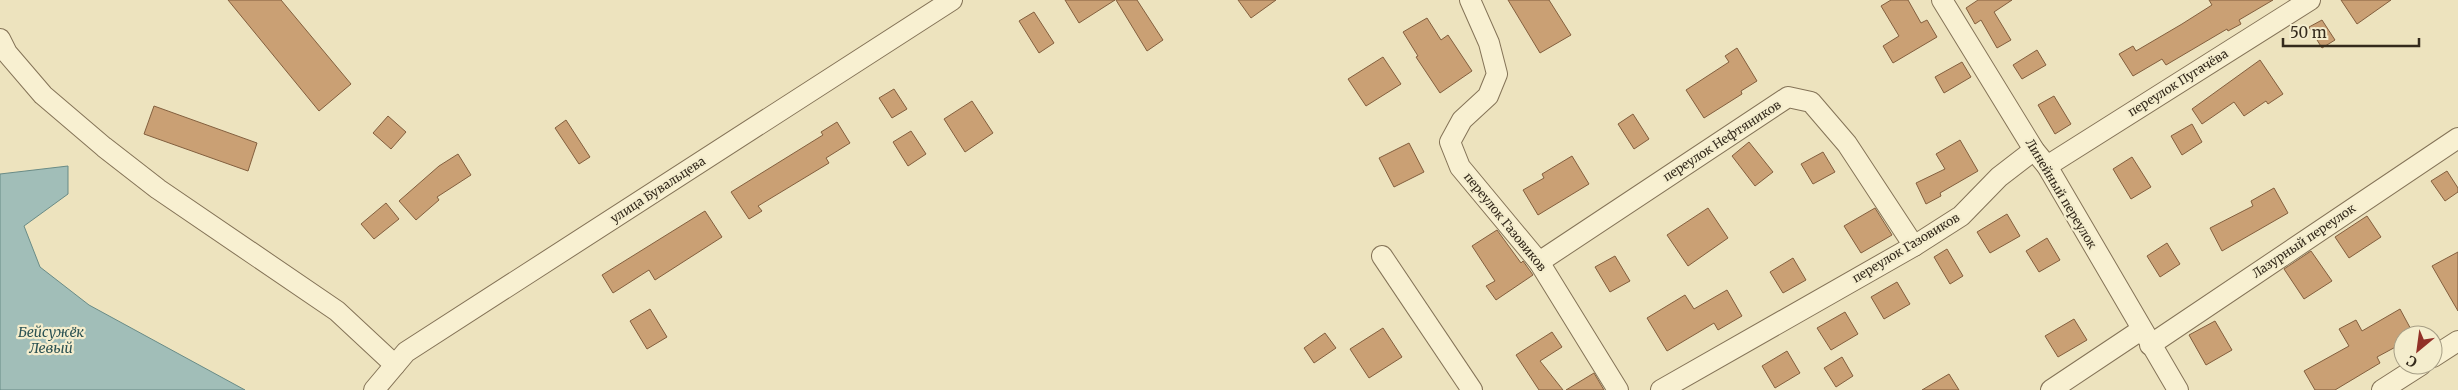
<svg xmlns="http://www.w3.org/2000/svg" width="2458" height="390" font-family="Merriweather,serif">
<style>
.water{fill:#a1beb8;stroke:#698b86}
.building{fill:#caa074;stroke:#835f3e}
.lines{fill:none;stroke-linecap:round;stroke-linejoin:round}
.minor-casing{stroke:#847357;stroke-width:22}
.minor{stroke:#f8f0d1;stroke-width:20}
.labels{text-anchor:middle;stroke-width:4.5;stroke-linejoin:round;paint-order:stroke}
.street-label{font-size:12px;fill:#342a1c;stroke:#f4edcd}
.water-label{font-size:14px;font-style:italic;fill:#2b5253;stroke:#f4edcd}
</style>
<rect width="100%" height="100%" fill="#ede3be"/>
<polygon class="water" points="68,166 68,194 24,226 40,267 89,305 245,390 0,390 0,174"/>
<g class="building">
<polygon points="228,0 281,0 351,84 319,111"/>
<polygon points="1065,0 1115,0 1079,23"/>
<polygon points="1116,0 1137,0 1163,40 1147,51"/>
<polygon points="1238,0 1276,0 1251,18"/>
<polygon points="1508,0 1549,0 1571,35 1540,53"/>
<polygon points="1891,0 1908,0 1921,23 1927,20 1937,37 1893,63 1883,46 1899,36 1881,6"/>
<polygon points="1978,0 2012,0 1994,12 2011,40 1997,48 1981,20 1975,24 1966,8"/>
<polygon points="2209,0 2273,0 2239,20 2241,24 2228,31 2227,29 2166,65 2162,59 2133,76 2119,54 2133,46 2136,51 2182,24 2212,5"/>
<polygon points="2341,0 2391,0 2357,24"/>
<polygon points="1034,12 1054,43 1039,53 1019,21"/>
<polygon points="1427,18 1441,40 1448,35 1472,71 1440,93 1416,57 1418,56 1403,32"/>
<polygon points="2322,20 2335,40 2322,48 2309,27"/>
<polygon points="1737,48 1757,81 1741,91 1742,94 1704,118 1686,90 1729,62 1725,56"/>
<polygon points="2037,50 2046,65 2022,79 2013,65"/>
<polygon points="1383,57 1401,84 1366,106 1348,79"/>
<polygon points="2260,60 2283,94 2268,104 2266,101 2244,116 2234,102 2202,124 2192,109"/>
<polygon points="1962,62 1971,77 1944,93 1935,77"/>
<polygon points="894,89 907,109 892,118 879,98"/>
<polygon points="2054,96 2071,124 2055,134 2038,105"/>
<polygon points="972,101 993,133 965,152 944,119"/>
<polygon points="154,106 257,143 248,171 144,134"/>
<polygon points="1633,114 1649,139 1634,149 1618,124"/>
<polygon points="388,116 406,132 391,149 373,133"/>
<polygon points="566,120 590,157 579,164 555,128"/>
<polygon points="837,122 850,143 826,158 829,163 758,206 762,211 749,219 731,192 823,135 821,132"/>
<polygon points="2192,124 2202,142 2182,155 2171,136"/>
<polygon points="911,131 926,154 908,166 893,142"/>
<polygon points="1960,140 1978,171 1940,193 1941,196 1926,204 1916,183 1945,169 1936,154"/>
<polygon points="1749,142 1773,172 1755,186 1732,156"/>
<polygon points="1409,143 1424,172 1394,187 1379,158"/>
<polygon points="1823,152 1835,172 1813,184 1801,164"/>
<polygon points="458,154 471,175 437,197 439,200 416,220 399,201 439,166"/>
<polygon points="1572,156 1589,184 1538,215 1523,190 1544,178 1542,174"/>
<polygon points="2132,157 2151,187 2131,199 2113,169"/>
<polygon points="2447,171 2458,188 2458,192 2445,201 2431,181"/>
<polygon points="2274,188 2288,213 2222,251 2210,228 2253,206 2251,201"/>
<polygon points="386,203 399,219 374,239 361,224"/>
<polygon points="1708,208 1728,238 1688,266 1667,235"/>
<polygon points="1875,208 1892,235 1861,253 1844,226"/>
<polygon points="705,211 722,237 655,280 649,270 613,293 602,275"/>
<polygon points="2007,214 2020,236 1990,253 1977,232"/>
<polygon points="2367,216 2381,237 2349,258 2335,237"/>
<polygon points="1497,230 1521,263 1523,261 1533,275 1496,300 1486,286 1495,281 1472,246"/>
<polygon points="2047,238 2060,260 2039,272 2026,251"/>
<polygon points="2167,243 2180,264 2160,277 2147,256"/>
<polygon points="1947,249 1963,276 1950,284 1934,257"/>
<polygon points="2311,251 2332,281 2304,299 2284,269"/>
<polygon points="2458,252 2458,311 2432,266"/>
<polygon points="1615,256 1630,281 1610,292 1595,267"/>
<polygon points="1793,258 1806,280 1783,293 1770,272"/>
<polygon points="1897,282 1910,304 1884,319 1871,297"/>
<polygon points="1727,290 1742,316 1718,330 1714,323 1667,351 1647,318 1685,295 1694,309"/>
<polygon points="650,309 667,337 647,349 630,321"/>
<polygon points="2400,309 2414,335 2403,335 2403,343 2377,357 2380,363 2335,390 2315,390 2304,371 2349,346 2339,329 2356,320 2362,331"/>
<polygon points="1845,312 1858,334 1831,350 1817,328"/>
<polygon points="2074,319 2087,340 2058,357 2045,336"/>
<polygon points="2215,321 2232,350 2206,365 2189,335"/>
<polygon points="1383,328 1402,357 1369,378 1350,349"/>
<polygon points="1552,332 1562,347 1540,361 1563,390 1539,390 1516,355"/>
<polygon points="1325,333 1336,348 1314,363 1304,348"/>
<polygon points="1787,351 1800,373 1775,388 1762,366"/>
<polygon points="1842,357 1853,376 1836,387 1824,368"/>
<polygon points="1594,373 1604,390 1566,390"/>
<polygon points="1949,374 1959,390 1922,390"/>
</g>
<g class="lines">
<defs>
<g id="minor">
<polyline points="1470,0 1489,43 1497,74 1488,96 1462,120 1450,142 1460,167 1539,262 1618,390"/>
<polyline points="1942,0 2034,150 2047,166 2178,390"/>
<polyline points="0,39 7,53 43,95 104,147 158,189 337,311 395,365"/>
<polyline points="2047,166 2310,0"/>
<polyline points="1382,256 1472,390"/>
<polyline points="1539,262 1788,97 1811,102 1847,144 1914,246"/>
<polyline points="2150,345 2458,138"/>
<polyline points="2433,357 2458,341"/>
<polyline points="374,390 406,352 952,0"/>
<polyline points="1661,390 1914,246 1961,216 1999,177 2034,150"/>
<polyline points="2051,390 2141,330"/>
<polyline points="2382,390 2421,365"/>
</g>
</defs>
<use href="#minor" class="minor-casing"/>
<use href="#minor" class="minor"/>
</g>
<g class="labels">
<g class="street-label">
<text transform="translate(2178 83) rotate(-32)" y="4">переулок Пугачёва</text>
<text transform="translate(1722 141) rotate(-33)" y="4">переулок Нефтяников</text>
<text transform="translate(658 190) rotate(-33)" y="4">улица Бувальцева</text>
<text transform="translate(2061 194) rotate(59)" y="4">Линейный переулок</text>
<text transform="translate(1505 222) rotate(51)" y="4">переулок Газовиков</text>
<text transform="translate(2304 241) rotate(-34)" y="4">Лазурный переулок</text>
<text transform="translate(1906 248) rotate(-31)" y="4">переулок Газовиков</text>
</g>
<g class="water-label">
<text x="51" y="337">Бейсужёк<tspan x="51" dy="16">Левый</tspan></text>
</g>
</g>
<g transform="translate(2418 350) rotate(209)"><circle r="24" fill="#f4edcd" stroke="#a79f86"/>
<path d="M0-4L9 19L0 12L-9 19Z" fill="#923128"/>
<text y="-8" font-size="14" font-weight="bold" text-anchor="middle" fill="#342a1c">С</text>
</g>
<path d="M2283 38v8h136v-8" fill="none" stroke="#342a1c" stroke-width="2.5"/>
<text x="2290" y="38" font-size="15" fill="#342a1c" stroke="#f4edcd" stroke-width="4" paint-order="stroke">50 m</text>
</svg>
